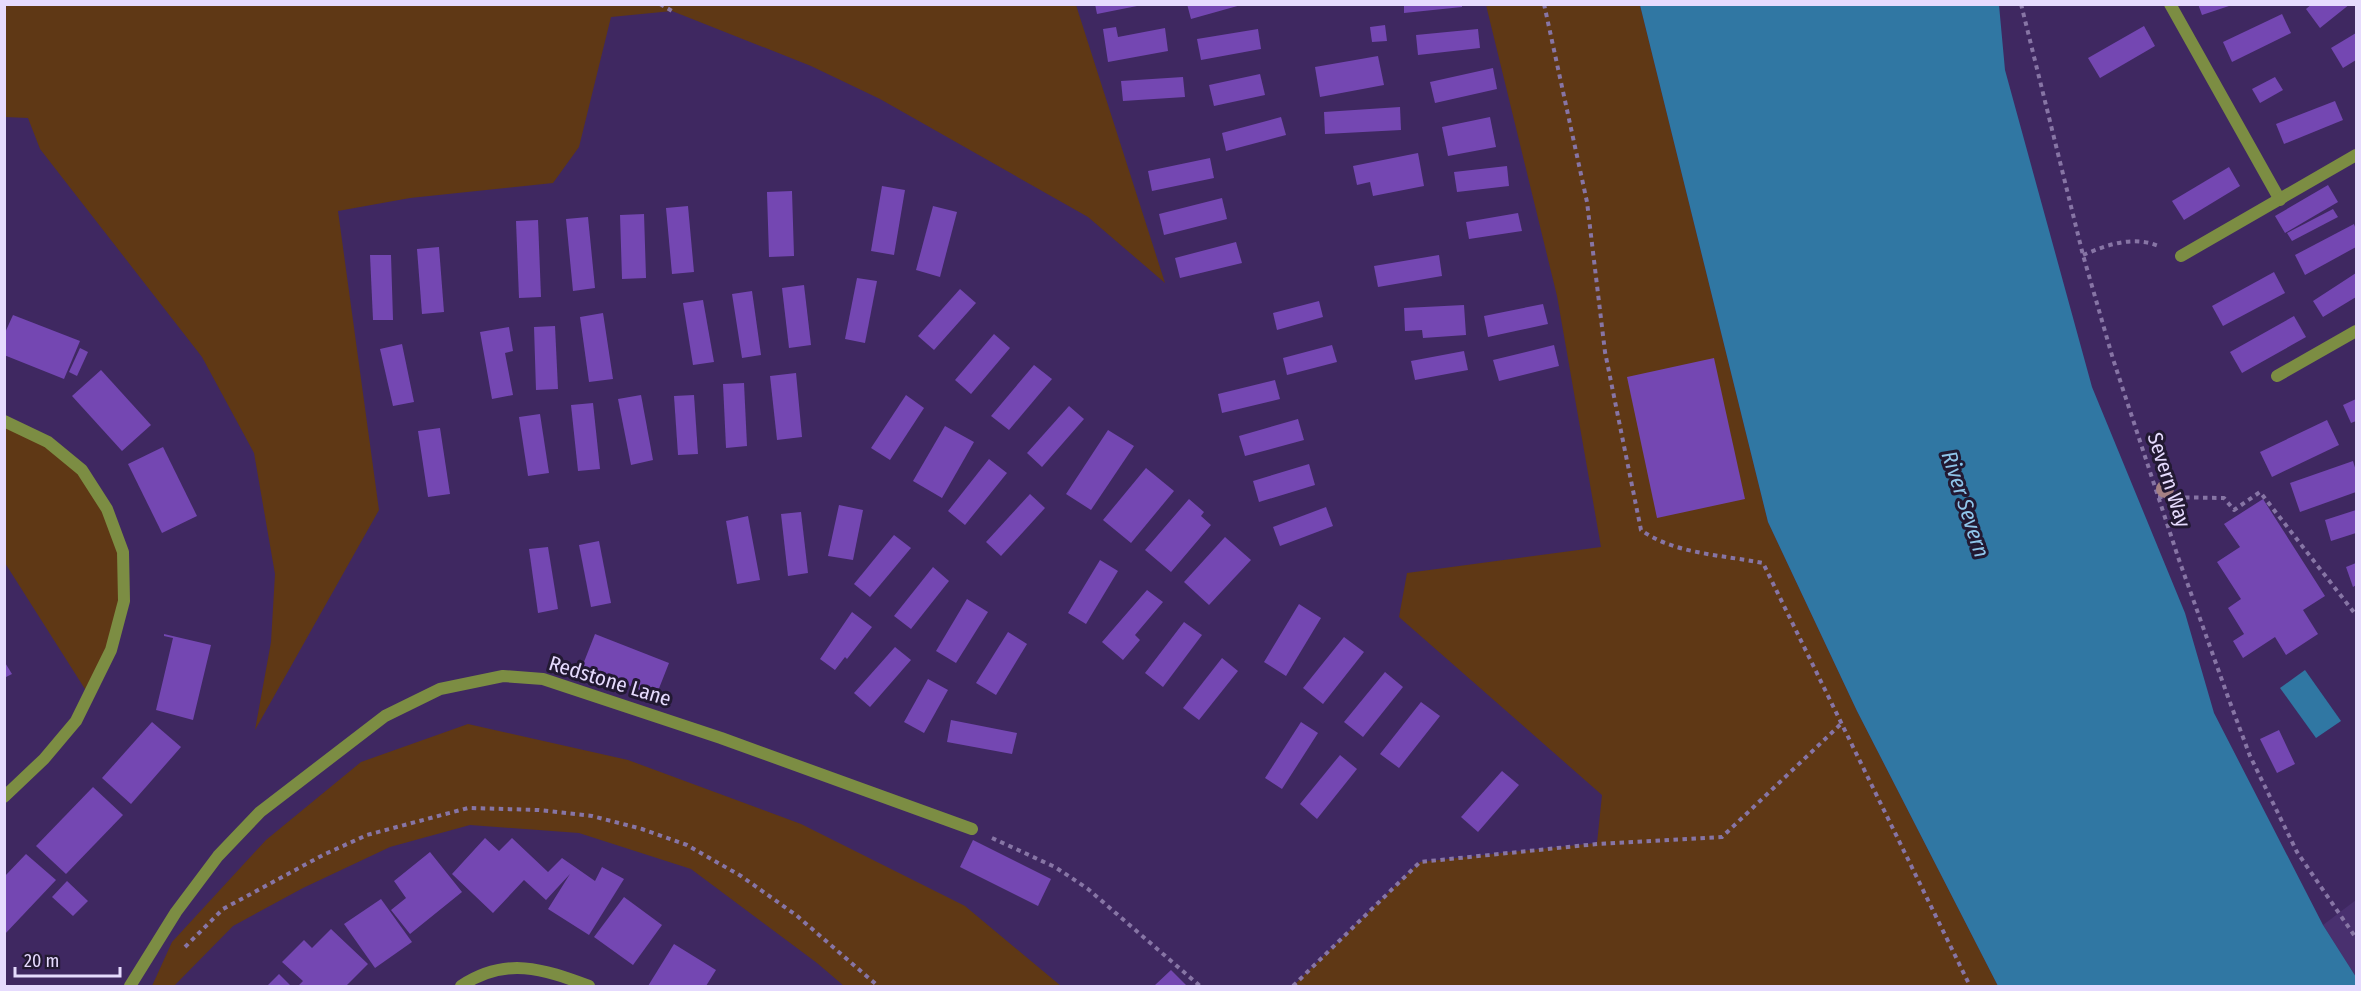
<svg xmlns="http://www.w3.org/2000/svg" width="2361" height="991" font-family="'Fira Sans Condensed',sans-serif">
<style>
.built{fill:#49306f}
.green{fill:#5f3815}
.water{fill:#3077a3}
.building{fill:#7447b2}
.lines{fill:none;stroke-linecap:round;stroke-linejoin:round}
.path{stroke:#8775a5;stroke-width:4;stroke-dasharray:4.5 4.5;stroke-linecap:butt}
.service{stroke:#7c8d43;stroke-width:12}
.minor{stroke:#7c8d43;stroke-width:12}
.tree{fill:#a68184}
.labels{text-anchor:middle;stroke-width:6;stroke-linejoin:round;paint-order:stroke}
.street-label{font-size:21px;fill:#e6dbfe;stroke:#221932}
.water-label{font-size:22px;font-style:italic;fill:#90c6eb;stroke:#221932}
</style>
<rect width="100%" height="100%" fill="#3f2861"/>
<polygon class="built" points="2356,900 2356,977 2323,925"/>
<g class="green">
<polygon points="4,5 1076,5 1165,283 1088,217 880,99 811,66 672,11 611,17 579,147 553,183 410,198 338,211 379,510 255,730 271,642 275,574 254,453 202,357 40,149 28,118 5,117"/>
<polygon points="1486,5 1640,5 1768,522 1857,711 1998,986 1293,986 1420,862 1597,843 1602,795 1399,617 1407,573 1601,547 1557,296"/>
<polygon points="5,421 82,470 123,552 124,601 90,697 5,563"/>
<polygon points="468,724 628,760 801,824 965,906 1061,986 844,986 817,963 691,869 579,833 470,825 390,847 303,888 233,926 174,986 152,986 172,942 266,840 361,762"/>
</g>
<g class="water">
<polygon points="1640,5 1999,5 2005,70 2092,387 2185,613 2214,713 2323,925 2356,977 2356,986 1998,986 1857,711 1768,522"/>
<polygon points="2305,670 2341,721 2316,738 2280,688"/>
</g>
<g class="building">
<polygon points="1095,4 1137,4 1137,6 1097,14"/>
<polygon points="1187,4 1241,4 1241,5 1191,19"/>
<polygon points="1404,4 1462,4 1462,7 1404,13"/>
<polygon points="2198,4 2232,4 2232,5 2202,15"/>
<polygon points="2312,4 2350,4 2320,28 2306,9"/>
<polygon points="2282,14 2291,33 2232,62 2223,42"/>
<polygon points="1385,25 1387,41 1372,42 1370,27"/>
<polygon points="2144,26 2155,46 2100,78 2088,58"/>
<polygon points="1116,27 1118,37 1165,28 1168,51 1108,62 1103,29"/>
<polygon points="1258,29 1261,49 1201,60 1197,39"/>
<polygon points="1478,29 1480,48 1418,55 1416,35"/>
<polygon points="2356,33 2356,60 2343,68 2331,48"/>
<polygon points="1378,56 1384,85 1320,97 1315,67"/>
<polygon points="1493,68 1497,89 1435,103 1430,82"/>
<polygon points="1260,74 1265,95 1214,106 1209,85"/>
<polygon points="1183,77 1185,97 1123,101 1121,81"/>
<polygon points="2275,77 2283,90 2260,103 2252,89"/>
<polygon points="2335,101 2343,120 2284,144 2276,124"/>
<polygon points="1400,107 1401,130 1325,134 1324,112"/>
<polygon points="1281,117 1286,135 1226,151 1222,133"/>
<polygon points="1490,117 1496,147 1448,156 1442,127"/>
<polygon points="1418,153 1424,186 1373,196 1370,182 1357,185 1353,166"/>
<polygon points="1210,158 1214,178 1152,191 1148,171"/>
<polygon points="1507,166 1509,186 1457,192 1454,172"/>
<polygon points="2229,167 2240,186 2184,220 2172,201"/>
<polygon points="2328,185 2338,202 2285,233 2275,216"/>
<polygon points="882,186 905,190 894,255 871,251"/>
<polygon points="792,191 794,256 769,257 767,192"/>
<polygon points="1222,198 1227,219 1164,235 1159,214"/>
<polygon points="688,206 694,272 672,274 666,208"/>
<polygon points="933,206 957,212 940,277 916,270"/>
<polygon points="2333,209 2338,217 2292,241 2287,233"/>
<polygon points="1518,213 1522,231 1469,239 1466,222"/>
<polygon points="644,214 646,278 622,279 620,215"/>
<polygon points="588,217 595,288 573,291 566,219"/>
<polygon points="538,220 541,297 519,298 516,221"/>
<polygon points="2354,224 2356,230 2356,247 2305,275 2295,255"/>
<polygon points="1236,242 1242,263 1180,278 1175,258"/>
<polygon points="439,247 444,312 422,314 417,249"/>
<polygon points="370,255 391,255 393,320 373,320"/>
<polygon points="1439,255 1442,276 1378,287 1374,266"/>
<polygon points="2274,272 2285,293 2223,326 2212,306"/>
<polygon points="2356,273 2356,297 2323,317 2313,301"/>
<polygon points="857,278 877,281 865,343 845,339"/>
<polygon points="804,285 811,345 789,348 782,288"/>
<polygon points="960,289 976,303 934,350 918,336"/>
<polygon points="752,291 761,355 742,358 732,294"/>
<polygon points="703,300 714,362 693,365 683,303"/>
<polygon points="1319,301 1323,317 1277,330 1273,313"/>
<polygon points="1543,304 1548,324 1488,337 1484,316"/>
<polygon points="1464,305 1466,335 1423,338 1422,330 1405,331 1404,308"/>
<polygon points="603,313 613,379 589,382 580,317"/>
<polygon points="13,315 80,341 64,379 4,355 4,335"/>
<polygon points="2294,316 2306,337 2242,373 2230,352"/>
<polygon points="555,326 558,389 536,390 534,327"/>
<polygon points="509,327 513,351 505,353 513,395 492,399 480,332"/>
<polygon points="994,334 1010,348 971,394 955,380"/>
<polygon points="402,344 414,402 393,406 380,349"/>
<polygon points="1332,345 1337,362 1287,375 1283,358"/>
<polygon points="1554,345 1559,366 1499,381 1493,360"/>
<polygon points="80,348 88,352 77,376 69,372"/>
<polygon points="1464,351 1468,370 1415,380 1411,361"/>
<polygon points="1714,358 1745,499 1657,518 1627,377"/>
<polygon points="1034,365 1052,379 1009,430 991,416"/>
<polygon points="101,370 151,425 122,451 72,396"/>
<polygon points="796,373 802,437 777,440 770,376"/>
<polygon points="1275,380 1280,399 1222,413 1218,394"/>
<polygon points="744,383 747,446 726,448 723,384"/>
<polygon points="641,395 653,460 631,465 618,399"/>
<polygon points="694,395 698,454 678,455 674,396"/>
<polygon points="906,395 924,408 890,460 871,448"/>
<polygon points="2356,399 2356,421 2351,423 2343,405"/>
<polygon points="593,403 600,469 578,471 571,405"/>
<polygon points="1069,406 1084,419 1042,467 1027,453"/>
<polygon points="540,414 549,473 528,476 519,417"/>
<polygon points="1298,419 1304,440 1245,456 1239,436"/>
<polygon points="2327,420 2339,445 2272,477 2260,452"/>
<polygon points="945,426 974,442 942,498 913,481"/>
<polygon points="440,428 450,494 428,497 418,431"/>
<polygon points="1108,430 1134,446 1091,510 1066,494"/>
<polygon points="163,447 197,516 162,533 128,464"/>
<polygon points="989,459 1007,473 965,525 948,511"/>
<polygon points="2353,461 2356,471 2356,492 2300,512 2290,483"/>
<polygon points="1309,464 1315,485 1259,502 1253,481"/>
<polygon points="1146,468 1174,491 1131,543 1103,520"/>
<polygon points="1030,494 1045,508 1001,556 986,542"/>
<polygon points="1189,499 1204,512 1201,516 1211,525 1171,572 1145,550"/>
<polygon points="2263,499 2325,596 2303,610 2318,634 2286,655 2275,637 2243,658 2233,641 2244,634 2228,608 2241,599 2217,562 2240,547 2224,524"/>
<polygon points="839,505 863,510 853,560 828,556"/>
<polygon points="1326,507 1333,526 1280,546 1273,527"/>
<polygon points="2356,510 2356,533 2331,541 2325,520"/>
<polygon points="801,512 808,573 788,576 781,514"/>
<polygon points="748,516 760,580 737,584 726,521"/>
<polygon points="894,535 911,548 870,597 854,584"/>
<polygon points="1225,537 1251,560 1209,605 1184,582"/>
<polygon points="599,541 611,603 591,607 579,545"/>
<polygon points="548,547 558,609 538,613 529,549"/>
<polygon points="1100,560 1118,571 1086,624 1068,613"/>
<polygon points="2356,563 2356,585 2353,587 2346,567"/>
<polygon points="933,567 949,581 911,629 894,616"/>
<polygon points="1147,590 1163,602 1135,635 1140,640 1123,660 1102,642"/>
<polygon points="967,599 988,612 956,663 936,651"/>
<polygon points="1299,604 1321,618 1286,676 1264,662"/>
<polygon points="852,612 872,627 847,659 845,657 835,670 820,659"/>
<polygon points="1184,622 1202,635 1163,687 1145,673"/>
<polygon points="1008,632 1027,644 996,695 976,683"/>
<polygon points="164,634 211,645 193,720 156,710 173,638 164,636"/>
<polygon points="595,634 669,663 656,696 582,667"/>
<polygon points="1344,637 1364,652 1323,704 1303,688"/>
<polygon points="895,647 911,660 870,707 854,693"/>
<polygon points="1222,658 1238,671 1199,720 1183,708"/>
<polygon points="4,661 12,674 4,678"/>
<polygon points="1385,672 1403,687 1363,737 1344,722"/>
<polygon points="928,679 948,690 924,733 904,722"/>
<polygon points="1421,702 1440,716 1399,768 1380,754"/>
<polygon points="951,720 1017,733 1012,754 947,742"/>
<polygon points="152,722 181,747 131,804 102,778"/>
<polygon points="1301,722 1318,733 1282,789 1265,778"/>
<polygon points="2279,730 2295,764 2277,773 2260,739"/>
<polygon points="1340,755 1357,769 1317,819 1300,804"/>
<polygon points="1502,771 1519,785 1478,832 1461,817"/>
<polygon points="93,787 123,815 66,874 36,846"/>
<polygon points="485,838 499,851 512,838 548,872 562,858 595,881 602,867 624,879 589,935 548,909 570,874 546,900 524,880 493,913 452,874"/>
<polygon points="973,840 1051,879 1038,906 960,867"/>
<polygon points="430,852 462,892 410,934 391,910 406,898 394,881"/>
<polygon points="26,854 56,880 4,935 4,877"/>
<polygon points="67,881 88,901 73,916 52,897"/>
<polygon points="624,897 662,925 633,965 594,937"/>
<polygon points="381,899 412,942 375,968 344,924"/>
<polygon points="331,929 368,964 346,986 298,986 303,981 282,962 304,940 312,948"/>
<polygon points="674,944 716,970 706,986 648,986"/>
<polygon points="1171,970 1187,986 1154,986"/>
<polygon points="279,974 291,986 267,986"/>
</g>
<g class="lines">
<g class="path">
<polyline points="660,4 672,11"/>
<path d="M1544,4L1587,202L1605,352L1641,530C1674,554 1723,555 1763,563L1970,986"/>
<polyline points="2021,4 2083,255 2113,359 2178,557 2228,697 2250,756 2297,852 2356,938"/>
<path d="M2083,255C2109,244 2134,235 2161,247"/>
<polyline points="2158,497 2224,498 2234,510 2260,492 2356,615"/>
<polyline points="992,838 1055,867 1088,889 1200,986"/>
<polyline points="185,947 223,909 323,855 367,835 468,808 539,810 592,816 642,829 687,845 741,876 796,915 878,986"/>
<polyline points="1293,986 1420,862 1597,844 1722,837 1843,722"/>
</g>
<g class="service">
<polyline points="2170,4 2280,200"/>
<polyline points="2181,256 2356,155"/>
<polyline points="2277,376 2356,331"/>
<polyline points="130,986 176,912 218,856 260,812 385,716 440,689 503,676 543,679 721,738 972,829"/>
</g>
<g class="minor">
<polyline points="4,421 48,442 82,470 107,509 123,552 124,601 111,650 76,721 44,759 4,797"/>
<path d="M461,986C506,956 543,969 589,986"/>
</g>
</g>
<circle class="tree" cx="2165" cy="489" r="9"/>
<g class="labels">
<g class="street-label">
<text transform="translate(2169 480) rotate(72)" y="7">Severn Way</text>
<text transform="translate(610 681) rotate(17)" y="7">Redstone Lane</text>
</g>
<g class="water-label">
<text transform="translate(1966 504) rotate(72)" y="8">River Severn</text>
</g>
</g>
<rect width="2361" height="991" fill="none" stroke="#e6dbfe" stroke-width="12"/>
<path d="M15 967v9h105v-9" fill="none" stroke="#e6dbfe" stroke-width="3"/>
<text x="24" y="967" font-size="18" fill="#e6dbfe" stroke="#221932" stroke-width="4.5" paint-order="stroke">20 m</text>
</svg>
